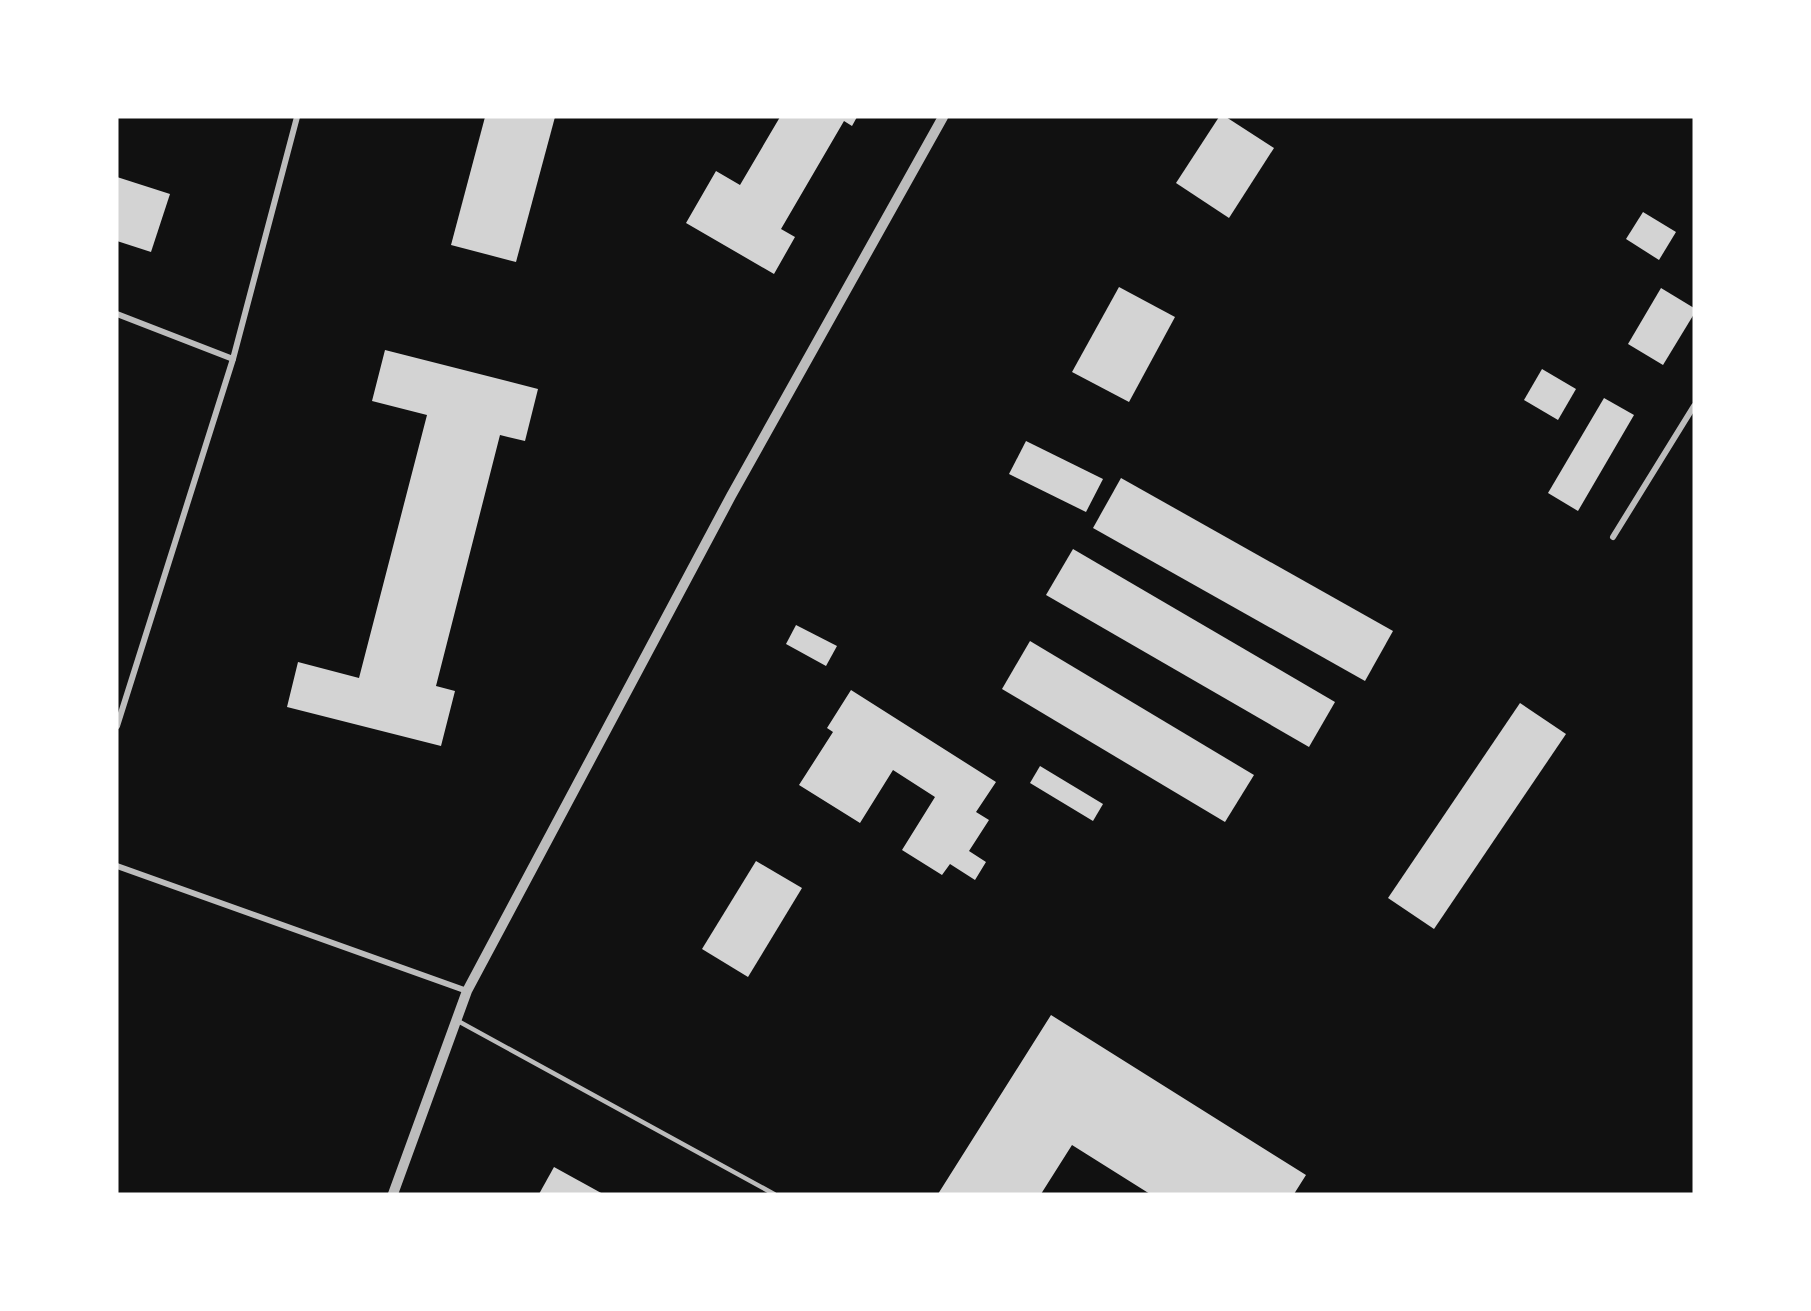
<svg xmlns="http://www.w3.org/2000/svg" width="1811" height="1311" font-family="'Fira Sans Condensed',sans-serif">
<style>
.building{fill:#d3d3d3}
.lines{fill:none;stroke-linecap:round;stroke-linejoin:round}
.service{stroke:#bcbcbc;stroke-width:4.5}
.minor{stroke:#bcbcbc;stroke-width:6}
.tertiary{stroke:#bcbcbc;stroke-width:10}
</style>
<rect width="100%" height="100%" fill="#111"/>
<g class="building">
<polygon points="485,117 555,117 516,262 451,245"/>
<polygon points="780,117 857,117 852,126 844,121 781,229 795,237 774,274 686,223 716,171 740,185"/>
<polygon points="1219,117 1226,117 1274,148 1229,218 1176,183"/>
<polygon points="117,177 170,194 151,252 117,241"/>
<polygon points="1643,212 1676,232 1659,260 1626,239"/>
<polygon points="1119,287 1175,317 1129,402 1072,372"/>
<polygon points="1661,288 1694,308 1694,314 1663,365 1628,344"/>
<polygon points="385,350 538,389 525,441 500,435 436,686 455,691 441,746 287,707 298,662 359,678 427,415 372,401"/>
<polygon points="1542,369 1576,389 1558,420 1524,400"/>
<polygon points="1604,398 1634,415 1578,511 1548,493"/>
<polygon points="1026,441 1103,479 1086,512 1009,474"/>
<polygon points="1121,478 1393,631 1365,681 1093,528"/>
<polygon points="1073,549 1335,702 1309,747 1046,595"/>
<polygon points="796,625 837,646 826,666 786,644"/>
<polygon points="1030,641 1254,775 1225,822 1002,689"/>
<polygon points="851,690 996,782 976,812 989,820 969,851 986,862 975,880 950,864 942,875 902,850 935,797 893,770 860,823 799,785 833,732 827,728"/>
<polygon points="1520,703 1566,734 1434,929 1388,898"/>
<polygon points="1040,766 1103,804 1093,821 1030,783"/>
<polygon points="756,861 802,888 748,977 702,949"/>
<polygon points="1051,1015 1306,1175 1294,1194 1150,1194 1072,1145 1041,1194 938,1194"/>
<polygon points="554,1167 603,1194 539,1194"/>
</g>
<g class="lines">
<polyline class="service" points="458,1021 774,1194"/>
<g class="minor">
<polyline points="117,314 233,359"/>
<polyline points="1613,537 1694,406"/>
<polyline points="117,726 233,359 297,117"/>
<polyline points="117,866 467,991"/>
</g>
<polyline class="tertiary" points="393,1194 467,991 731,496 943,117"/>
</g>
<rect width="1811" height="1311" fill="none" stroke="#ffffff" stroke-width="237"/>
</svg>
